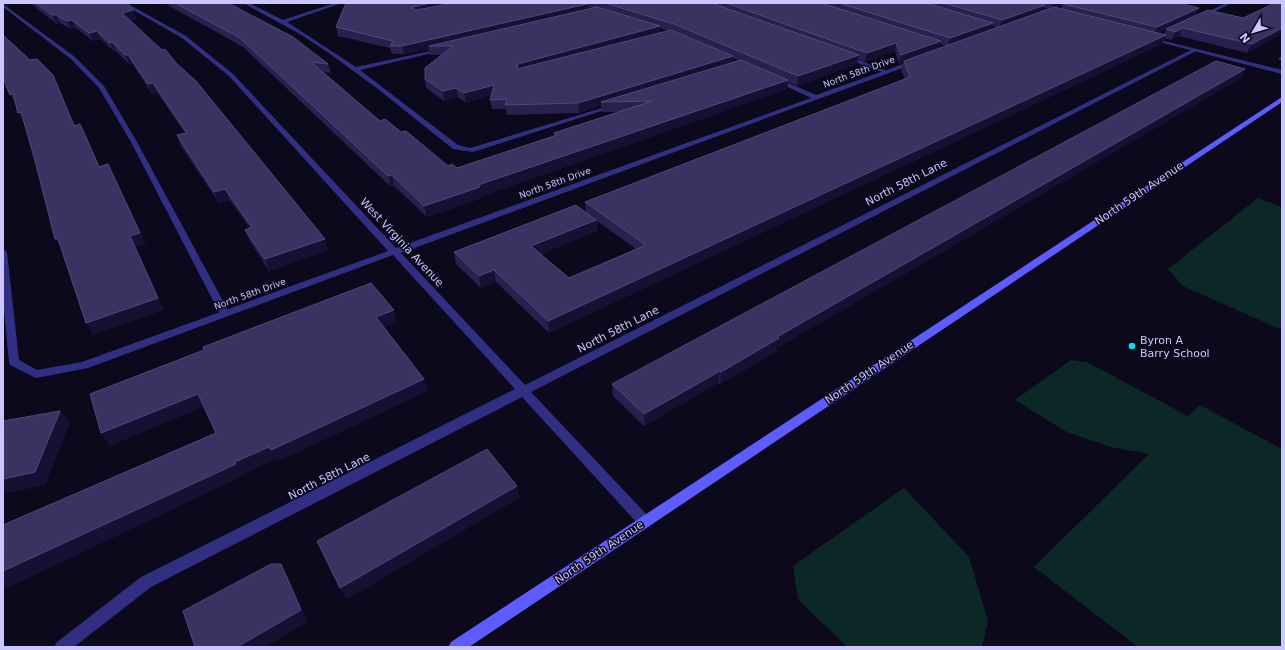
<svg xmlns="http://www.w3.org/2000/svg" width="1285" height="650" font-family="'DejaVu Sans',sans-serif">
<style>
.green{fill:#0c2826}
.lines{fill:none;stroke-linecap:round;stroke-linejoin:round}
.service{fill:#302f82;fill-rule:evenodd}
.minor{fill:#302f82;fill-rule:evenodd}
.tertiary{fill:#302f82;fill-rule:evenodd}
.secondary{fill:#5d5dff;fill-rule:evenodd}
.wall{fill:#28204d;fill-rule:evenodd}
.shaded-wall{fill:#161032}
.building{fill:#3a3260;stroke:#504979}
.poi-dot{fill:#00dff1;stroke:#0c091d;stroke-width:1.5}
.labels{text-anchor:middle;stroke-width:3;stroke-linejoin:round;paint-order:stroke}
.far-street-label{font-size:9px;fill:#cbc6ff;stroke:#0c091d}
.street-label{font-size:11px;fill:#cbc6ff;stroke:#0c091d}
.poi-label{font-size:11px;fill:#cbc6ff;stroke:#0c091d;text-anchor:start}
</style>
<rect width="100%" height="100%" fill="#0c091d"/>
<g class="green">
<polygon points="1258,198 1282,207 1282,330 1183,286 1168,269"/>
<polygon points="1071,360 1087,362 1188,416 1200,405 1282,449 1282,647 1138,647 1034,567 1149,454 1111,447 1067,432 1015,400"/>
<polygon points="904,488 969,557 988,621 982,647 847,647 798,599 793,566"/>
</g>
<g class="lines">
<g class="service">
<polygon points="243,3 249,3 283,20 335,3 342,3 287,22 356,67 445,48 445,50 360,70 458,145 470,148 612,105 617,106 473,152 453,149 378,89 326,51 300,34"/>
<polygon points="1226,3 1232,3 1203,17 1199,16"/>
<polygon points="3,4 75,57 104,86 137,142 230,314 228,316 225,317 220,314 131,142 99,88 71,59 3,7"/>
<polygon points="844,56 848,56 890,72 885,73 844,58"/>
</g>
<g class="minor">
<polygon points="121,3 126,3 186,36 233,74 396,248 811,98 773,80 773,78 777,78 816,95 912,61 916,61 916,63 401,253 525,385 1193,49 1198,50 531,392 649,517 651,521 649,525 644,527 639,525 522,397 151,587 74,647 54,647 57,642 141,577 515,389 393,255 88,368 36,378 10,365 9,362 3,300 3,249 7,252 19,360 37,370 82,362 388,251 229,76 182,38"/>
<polygon points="1282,56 1282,60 1279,60 1279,58"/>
</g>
<polygon class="tertiary" points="1148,37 1282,70 1282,74 1148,39"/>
<polygon class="secondary" points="1282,97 1282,102 469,647 448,647 451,642"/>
</g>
<g class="wall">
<polygon points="30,3 127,3 137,18 130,20 328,250 269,271 250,241 245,230 250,228 230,200 219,203 181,146 177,135 185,133 157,92 152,94 132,63 129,64 116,51 114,51 101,39 93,41 76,28 71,29 60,23 57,24"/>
<path d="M164,3H244L245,6L238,8L328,64L331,73L323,72L380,121L401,132L448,166L457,168L554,136V133L619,112H602L601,106L579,113L507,115L506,109H492L490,100L491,95L466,103L458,97L444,101L426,88L425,79L442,55H430L429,49L404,54H392L390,48L338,36L336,27L346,3H1179L1195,16L1243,18L1275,3L1247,53L1179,36L1171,40L1165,38L1162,44L549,333L496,282L481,288L456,264L454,252L586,212L585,202L905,79L901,70L903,63L899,64L895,51L865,62L858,59L857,64L797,86L788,82L787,89L482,196V198L427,217L394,186L391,187L243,47ZM1062,5L1061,9L1056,7ZM588,7L592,8L588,9ZM1044,8L1049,9L1043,11ZM992,26L997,27L991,29ZM660,28L663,29L668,31L660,33ZM1166,29L1164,35L1158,33ZM940,44L946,46L939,48ZM733,58L738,60L733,62ZM597,221L636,249L569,278L541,254L597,231Z"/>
<polygon points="1245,69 1241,78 777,348 777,351 720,384 718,383 644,426 613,396 612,384"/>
</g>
<g class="shaded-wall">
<polygon points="227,3 244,3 245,6 230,10"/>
<polygon points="431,3 471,3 414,16 412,8 413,7"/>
<polygon points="1053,3 1069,3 1063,4 1062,5 1051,9"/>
<polygon points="587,4 588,12 429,46 429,49 404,54 402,46"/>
<polygon points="1045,5 1042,12 999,28 1002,20"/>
<polygon points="1199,8 1195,16 1153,35 1157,27"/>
<polygon points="133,10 137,18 125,21 122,13"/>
<polygon points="52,15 56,15 60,23 57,24"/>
<polygon points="72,20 76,28 71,29 67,21"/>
<polygon points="993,23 991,31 948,46 950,38"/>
<polygon points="660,26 660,35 517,69 518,64"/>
<polygon points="1183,28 1179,36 1171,40 1175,32"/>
<polygon points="1282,28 1282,34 1247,53 1252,44"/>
<polygon points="97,31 101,39 93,41 89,33"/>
<polygon points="1166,35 1162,44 549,333 548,321"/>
<polygon points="941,41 938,50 904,61 903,63 899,64 901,55"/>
<polygon points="112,42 116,51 114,51 110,43"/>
<polygon points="896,43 895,51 865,62 867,53"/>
<polygon points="125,55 128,55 132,63 129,64"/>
<polygon points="859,55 857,64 797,86 798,76"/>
<polygon points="733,56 732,65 601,102 601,106 579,113 578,103"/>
<polygon points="1245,69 1241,78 777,348 777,351 720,384 721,372 777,337"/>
<polygon points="53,75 58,85 80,136 74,126"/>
<polygon points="788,80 787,89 482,196 482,198 427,217 424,206 478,185"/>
<polygon points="153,83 157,92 152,94 148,84"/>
<polygon points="494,85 495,94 466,103 464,93"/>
<polygon points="456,88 458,97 444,101 443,91"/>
<polygon points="13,94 18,104 15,104 10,95"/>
<polygon points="21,112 24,122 18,113"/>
<polygon points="80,124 86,134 105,177 99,167"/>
<polygon points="108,164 146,244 136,247 164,310 93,335 86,323 130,236"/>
<polygon points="392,175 394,186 391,187 388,176"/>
<polygon points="225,189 230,200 219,203 214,192"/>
<polygon points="596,220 597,231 532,258 531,246"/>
<polygon points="55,239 58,239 63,251"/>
<polygon points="325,239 328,250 269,271 265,259"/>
<polygon points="494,270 496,282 481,288 479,276"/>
<polygon points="394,310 397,322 379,330 376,317"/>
<polygon points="720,371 718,383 644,426 644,414"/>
<polygon points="424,379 428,391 277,462 271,450"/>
<polygon points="198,394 205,406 110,446 101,433"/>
<polygon points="60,411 70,423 45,485 3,494 3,479"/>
<polygon points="269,447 276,459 242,475 243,476 3,590 3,571"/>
<polygon points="517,486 519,498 346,600 340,588"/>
<polygon points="281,564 288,577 308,622 265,647 237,647"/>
</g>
<g class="building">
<polygon points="36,3 127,3 133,10 122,13 162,50 165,49 176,63 196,81 325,239 265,259 245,230 252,227 225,189 214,192 177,135 187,133 153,83 148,84 128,55 125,55 112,42 110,43 97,31 89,33 72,20 67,21 56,15 52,15"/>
<polygon points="175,3 228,3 293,37 328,64 311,62 380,121 385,119 401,132 406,131 448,166 452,164 457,168 557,135 554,133 652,101 601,102 741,60 788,80 478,185 480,187 424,206 392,175 388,176 240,38"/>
<polygon points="346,3 431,3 413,7 412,8 416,10 454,3 582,3 587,4 402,46 390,46 393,41 336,27"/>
<polygon points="605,3 711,3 859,55 798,76 674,24"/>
<polygon points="726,3 821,3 941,41 901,55 896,43 867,53"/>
<polygon points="839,3 926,3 993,23 950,38"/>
<polygon points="944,3 1039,3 1045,5 1002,20"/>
<polygon points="1065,3 1178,3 1199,8 1157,27 1063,4"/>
<polygon points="1275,3 1282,3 1282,28 1252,44 1183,28 1175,32 1166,29 1208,10 1243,18"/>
<polygon points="597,7 660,26 518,64 517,69 671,30 733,56 578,103 505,105 507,99 490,100 494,85 464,93 456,88 443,91 425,79 425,68 453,46 429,46"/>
<polygon points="1054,7 1166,35 548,321 494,270 479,276 454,252 576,205 596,220 531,246 569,278 646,245 585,202 910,77 904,61"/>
<polygon points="3,35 30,60 37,59 53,75 74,126 80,124 99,167 108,164 140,233 130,236 158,298 86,323 58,239 55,239 34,157 21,112 18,113 13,94 10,95 3,78"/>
<polygon points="1216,61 1245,69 777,337 779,338 721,372 720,371 644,414 612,384"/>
<polygon points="371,283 394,310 376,317 424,379 271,450 269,447 235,462 236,464 3,571 3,525 216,433 198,394 101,433 90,394 204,350 203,347"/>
<polygon points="60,411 35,472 3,479 3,421"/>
<polygon points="487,449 517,486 340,588 317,541"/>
<polygon points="271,564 281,564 301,610 237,647 195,647 183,611"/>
</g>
<circle class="poi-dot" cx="1132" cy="346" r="4"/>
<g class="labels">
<g class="far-street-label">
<text transform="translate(859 72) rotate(-20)" y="3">North 58th Drive</text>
<text transform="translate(555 183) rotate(-20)" y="3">North 58th Drive</text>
<text transform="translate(250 294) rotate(-20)" y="3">North 58th Drive</text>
</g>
<g class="street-label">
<text transform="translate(906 182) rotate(-27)" y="4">North 58th Lane</text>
<text transform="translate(1139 193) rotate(-34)" y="4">North 59th Avenue</text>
<text transform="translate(402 242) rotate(47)" y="4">West Virginia Avenue</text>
<text transform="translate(618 329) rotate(-27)" y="4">North 58th Lane</text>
<text transform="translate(869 372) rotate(-34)" y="4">North 59th Avenue</text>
<text transform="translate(329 476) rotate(-27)" y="4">North 58th Lane</text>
<text transform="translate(599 552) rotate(-34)" y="4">North 59th Avenue</text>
</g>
<g class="poi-label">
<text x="1140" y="344">Byron A<tspan x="1140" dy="13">Barry School</tspan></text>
</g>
</g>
<rect width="1285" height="650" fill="none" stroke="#cbc6ff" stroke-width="8"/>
<g transform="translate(1253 32) rotate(232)" stroke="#0c091d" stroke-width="3" paint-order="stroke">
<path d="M0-3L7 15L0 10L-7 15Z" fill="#cbc6ff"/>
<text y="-6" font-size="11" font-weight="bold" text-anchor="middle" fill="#cbc6ff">N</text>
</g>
</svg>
